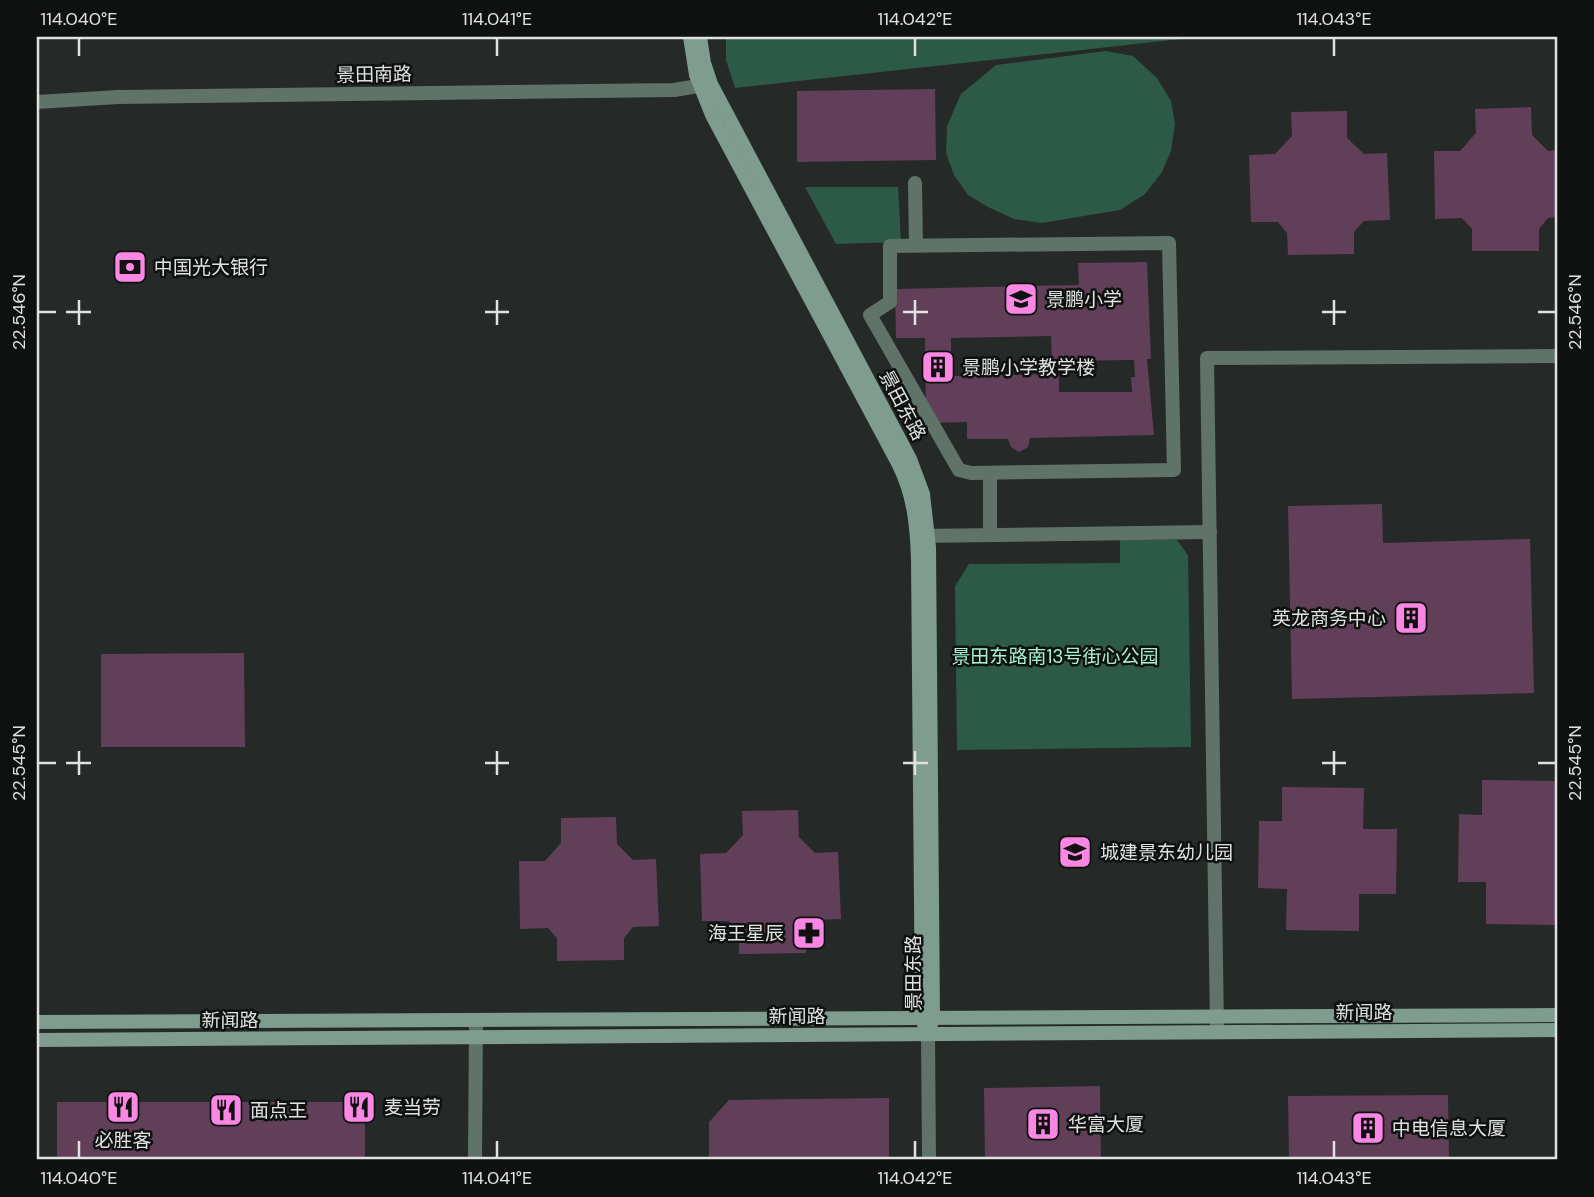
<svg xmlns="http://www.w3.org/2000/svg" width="1594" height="1197" font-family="'DM Sans','Noto Sans SC',sans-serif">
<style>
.green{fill:#2d5a46}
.building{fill:#613f59;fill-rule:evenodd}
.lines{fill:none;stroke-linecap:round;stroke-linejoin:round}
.lane{stroke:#607369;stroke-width:14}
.street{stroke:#607369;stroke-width:14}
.secondary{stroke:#7e9d8e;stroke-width:14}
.ticks{fill:none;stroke:#dfe2e0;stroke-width:2.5}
.labels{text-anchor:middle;stroke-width:5;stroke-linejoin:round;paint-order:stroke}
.street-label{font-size:19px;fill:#dfe2e0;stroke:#0f1110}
.poi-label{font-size:19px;fill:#dfe2e0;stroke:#0f1110;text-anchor:start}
.park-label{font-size:19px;fill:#a6f2ce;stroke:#0f1110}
.neatline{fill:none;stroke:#dfe2e0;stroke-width:2.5}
.ticks-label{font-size:18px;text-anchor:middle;fill:#dfe2e0}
</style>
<rect width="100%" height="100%" fill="#252927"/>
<g class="green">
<polygon points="726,37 1181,37 1181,39 735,88 726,60"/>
<polygon points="1106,51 1133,56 1157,78 1171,101 1175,124 1171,151 1162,172 1145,194 1120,210 1042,223 1014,219 988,207 968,195 954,175 946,153 947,126 961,94 996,65"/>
<polygon points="805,187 898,187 901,242 836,244"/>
<polygon points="1120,540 1177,540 1188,555 1191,747 957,750 955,586 969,564 1120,563"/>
</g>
<g class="building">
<polygon points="935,89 936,160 797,162 797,91"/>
<polygon points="1531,107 1532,135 1548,151 1557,150 1557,217 1548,218 1539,229 1539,251 1472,251 1472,229 1462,218 1435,219 1434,151 1460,151 1476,133 1475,109"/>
<polygon points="1347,111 1347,138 1364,154 1387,153 1390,220 1364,221 1354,232 1354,254 1288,255 1287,233 1278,222 1251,222 1249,155 1275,154 1292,136 1291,112"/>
<path d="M1147,262L1151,359H1147L1154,435L1030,438L1028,447L1019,452L1011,447L1008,439H967V422L926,423L925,338H896L895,289L1079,285L1078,263ZM1051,336L1052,361L1134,360L1135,377H1131L1132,392H1059V374L951,376V338Z"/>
<polygon points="1382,504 1383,543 1530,539 1534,693 1292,699 1288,506"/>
<polygon points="244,653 245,747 101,747 101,654"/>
<polygon points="1482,780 1557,781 1557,925 1486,924 1486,882 1458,882 1459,814 1482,815"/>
<polygon points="1282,787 1364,788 1363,829 1397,829 1396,894 1359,894 1359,931 1286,930 1287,889 1258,888 1259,821 1282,821"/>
<polygon points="798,810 799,837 815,853 838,852 841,919 815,920 805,931 806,953 739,954 739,932 729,921 702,921 700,854 726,853 743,835 742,811"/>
<polygon points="616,817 617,844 633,860 656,859 659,926 633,927 624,938 624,960 557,961 557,938 548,928 520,929 519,861 545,861 561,843 561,818"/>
<polygon points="1100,1086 1101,1160 985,1160 984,1088"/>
<polygon points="1448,1095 1449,1160 1289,1160 1288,1096"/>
<polygon points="889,1098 889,1160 709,1160 709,1122 729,1100"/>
<rect x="57" y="1102" width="308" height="58"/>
</g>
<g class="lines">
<g class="lane">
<polyline points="918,536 1210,532"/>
<polyline points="1217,1028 1207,358 1557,356"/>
<polyline points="928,1035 929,1160"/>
<polyline points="475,1160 476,1020"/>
</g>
<g class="street">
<polyline points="37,102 118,97 674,90 710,84"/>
<polyline points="915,183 916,245"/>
<polygon points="1169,243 1174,470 971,473 959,470 870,315 890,302 890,246"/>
<polyline points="990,473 990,534"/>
</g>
<g class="secondary">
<path d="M690,37L696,75L712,115L899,465C914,495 917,526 918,560L922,1018L925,1027"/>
<polyline points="700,37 704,63 711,84 910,459 923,494 929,547 933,1018 930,1027"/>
<polyline points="37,1022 1557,1015"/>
<polyline points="37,1040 1557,1030"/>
</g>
</g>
<path class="ticks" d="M79,38V56M497,38V56M915,38V56M1334,38V56M79,300V325M497,300V325M915,300V325M1334,300V325M38,312H56M66,312H91M485,312H509M903,312H928M1322,312H1346M1538,312H1556M79,751V775M497,751V775M915,751V775M1334,751V775M38,763H56M66,763H91M485,763H509M903,763H928M1322,763H1346M1538,763H1556M79,1141V1158M497,1141V1158M915,1141V1158M1334,1141V1158"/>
<defs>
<symbol id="bank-square" viewBox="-11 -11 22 22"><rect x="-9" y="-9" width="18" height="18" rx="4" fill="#fb87e5" stroke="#0f1110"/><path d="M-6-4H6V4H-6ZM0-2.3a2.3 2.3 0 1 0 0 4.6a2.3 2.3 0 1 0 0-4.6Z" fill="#111"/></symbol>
<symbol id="school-square" viewBox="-11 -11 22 22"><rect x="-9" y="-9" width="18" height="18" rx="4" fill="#fb87e5" stroke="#0f1110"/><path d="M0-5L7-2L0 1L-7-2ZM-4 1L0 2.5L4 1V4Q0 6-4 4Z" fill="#111"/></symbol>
<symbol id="building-square" viewBox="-11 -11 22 22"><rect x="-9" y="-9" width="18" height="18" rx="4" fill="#fb87e5" stroke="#0f1110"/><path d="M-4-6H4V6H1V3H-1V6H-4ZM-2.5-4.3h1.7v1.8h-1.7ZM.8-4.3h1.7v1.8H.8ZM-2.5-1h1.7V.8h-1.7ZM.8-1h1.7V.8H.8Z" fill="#111"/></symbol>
<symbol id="pharmacy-square" viewBox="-11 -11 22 22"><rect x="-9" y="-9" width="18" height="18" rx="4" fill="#fb87e5" stroke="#0f1110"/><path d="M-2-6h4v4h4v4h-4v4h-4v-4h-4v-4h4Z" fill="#111"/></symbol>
<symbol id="restaurant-square" viewBox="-11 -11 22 22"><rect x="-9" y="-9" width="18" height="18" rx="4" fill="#fb87e5" stroke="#0f1110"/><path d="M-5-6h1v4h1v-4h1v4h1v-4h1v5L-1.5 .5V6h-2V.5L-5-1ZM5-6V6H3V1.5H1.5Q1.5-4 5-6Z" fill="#111"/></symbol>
</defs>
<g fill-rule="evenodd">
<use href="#bank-square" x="111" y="248" width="38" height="38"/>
<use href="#school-square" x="1002" y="280" width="38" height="38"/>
<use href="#building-square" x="919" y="348" width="38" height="38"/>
<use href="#building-square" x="1392" y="599" width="38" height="38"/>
<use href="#school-square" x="1056" y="833" width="38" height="38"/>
<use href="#pharmacy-square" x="790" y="914" width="38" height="38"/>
<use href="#restaurant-square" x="104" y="1088" width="38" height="38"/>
<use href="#restaurant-square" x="340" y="1088" width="38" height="38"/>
<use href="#restaurant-square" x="207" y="1091" width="38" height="38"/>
<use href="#building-square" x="1024" y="1105" width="38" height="38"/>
<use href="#building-square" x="1349" y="1109" width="38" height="38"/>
</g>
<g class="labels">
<g class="street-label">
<text transform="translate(374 74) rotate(-1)" y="7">景田南路</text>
<text transform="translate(903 405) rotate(62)" y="7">景田东路</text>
<text transform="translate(913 973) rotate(-90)" y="7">景田东路</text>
<text x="1364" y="1019">新闻路</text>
<text x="797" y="1023">新闻路</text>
<text x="230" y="1027">新闻路</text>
</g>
<g class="poi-label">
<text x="154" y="274">中国光大银行</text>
<text x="1046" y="306">景鹏小学</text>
<text x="962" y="374">景鹏小学教学楼</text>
<text x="1386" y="625" text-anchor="end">英龙商务中心</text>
<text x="1100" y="859">城建景东幼儿园</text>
<text x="784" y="940" text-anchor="end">海王星辰</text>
<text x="384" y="1114">麦当劳</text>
<text x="250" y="1117">面点王</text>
<text x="1068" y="1131">华富大厦</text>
<text x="1392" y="1135">中电信息大厦</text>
<text x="123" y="1147" text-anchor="middle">必胜客</text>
</g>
<g class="park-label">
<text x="1055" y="663">景田东路南13号街心公园</text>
</g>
</g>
<rect width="1594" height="1197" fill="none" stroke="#0f1110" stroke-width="77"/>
<rect x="38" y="38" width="1518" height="1120" class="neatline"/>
<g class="ticks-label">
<text x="79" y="25">114.040°E</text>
<text x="497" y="25">114.041°E</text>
<text x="915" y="25">114.042°E</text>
<text x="1334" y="25">114.043°E</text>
<text transform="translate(19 312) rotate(-90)" y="6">22.546°N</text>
<text transform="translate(1575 312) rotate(-90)" y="6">22.546°N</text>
<text transform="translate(19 763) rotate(-90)" y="6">22.545°N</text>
<text transform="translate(1575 763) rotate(-90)" y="6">22.545°N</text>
<text x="79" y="1184">114.040°E</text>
<text x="497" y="1184">114.041°E</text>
<text x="915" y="1184">114.042°E</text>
<text x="1334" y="1184">114.043°E</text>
</g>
</svg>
